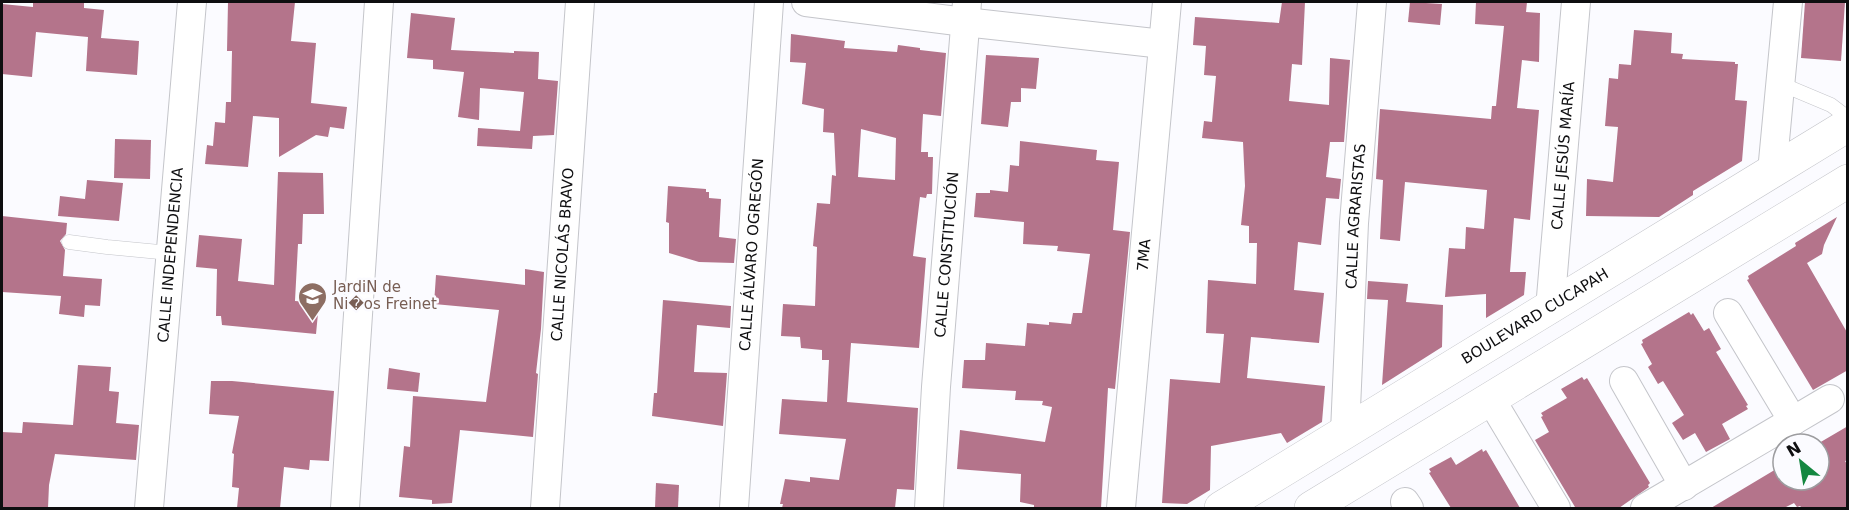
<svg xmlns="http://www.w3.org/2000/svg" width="1849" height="510" font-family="'DejaVu Sans',sans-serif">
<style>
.building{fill:#b4748b;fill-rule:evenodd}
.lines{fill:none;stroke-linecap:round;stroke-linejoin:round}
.service-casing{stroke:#c4c5ca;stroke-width:15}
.minor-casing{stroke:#c4c5ca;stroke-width:30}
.secondary-casing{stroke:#c4c5ca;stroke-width:34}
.service{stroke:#fff;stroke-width:14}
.minor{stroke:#fff;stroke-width:28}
.secondary{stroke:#fff;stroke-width:33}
.labels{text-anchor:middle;stroke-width:5;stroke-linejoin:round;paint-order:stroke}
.street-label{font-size:15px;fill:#0e0e10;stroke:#fbfbff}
.education-label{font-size:15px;fill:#785e54;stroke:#fbfbff;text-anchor:start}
</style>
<rect width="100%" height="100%" fill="#fbfbff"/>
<g class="building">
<polygon points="33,2 84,2 84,8 104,10 101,38 139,41 137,75 86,71 88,37 36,32 32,77 2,74 2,4 33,7"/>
<polygon points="228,2 295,2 291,41 316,43 311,103 347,107 344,129 330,127 328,137 316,135 279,157 279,118 253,116 248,167 205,164 207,145 213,146 215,122 225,123 226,102 231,102 232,51 227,51"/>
<polygon points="1282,2 1305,2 1302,65 1292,64 1289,101 1329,105 1330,58 1350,60 1344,142 1330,142 1326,177 1341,179 1339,199 1326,198 1321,245 1298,242 1294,290 1324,293 1319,343 1251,337 1247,378 1325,386 1322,422 1287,443 1281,433 1211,446 1210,490 1187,504 1162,503 1170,379 1220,383 1224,334 1206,333 1208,280 1256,284 1257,243 1249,243 1249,226 1241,225 1245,186 1243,142 1202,138 1204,121 1212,122 1216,76 1204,75 1206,46 1193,45 1195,17 1279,23"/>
<polygon points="1410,2 1442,4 1440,25 1408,22"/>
<polygon points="1476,2 1527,2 1526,12 1540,13 1539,62 1522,60 1517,108 1539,110 1530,220 1514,218 1510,272 1526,272 1524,295 1486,318 1486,294 1445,297 1449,248 1465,249 1466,227 1484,229 1487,190 1405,182 1400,241 1380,239 1383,180 1376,179 1380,109 1491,119 1492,106 1496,106 1504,26 1475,24"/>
<polygon points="1805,2 1845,2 1841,61 1801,58"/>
<polygon points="411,13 455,18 451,50 514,53 514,51 539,52 538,79 558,81 554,135 533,136 532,149 477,146 478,128 520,131 524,92 480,88 479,120 458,117 464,72 433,69 433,60 407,58"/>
<polygon points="1634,30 1672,33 1671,53 1683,54 1682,59 1735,62 1735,64 1738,64 1735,100 1747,101 1742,161 1693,191 1693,195 1659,217 1586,216 1587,179 1613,182 1618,127 1605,126 1609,78 1618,79 1619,64 1631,65"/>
<path d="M791,34L845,41L844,48L897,52L898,45L920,48V50L946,53L941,116L923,114L921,152H928V157H933L932,194H927L926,198L920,197L913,256L926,258L919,348L851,343L847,402L918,408L914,490L897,489L895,508H782L783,504H780L785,479L810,482V477L839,480L846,439L779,434L782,399L827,402L829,360H822V350L801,348L800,337L781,336L783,304L815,306L817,247L813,246L817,203L830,204L832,175L836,176L834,133L823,132L824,109L802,104L806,63L790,62ZM861,129L896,138L895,180L858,177Z"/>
<polygon points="986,55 1039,58 1036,89 1021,88 1021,102 1011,102 1008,127 981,124"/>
<polygon points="115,139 151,140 150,179 114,178"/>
<polygon points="1020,141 1097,150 1096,160 1119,162 1113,230 1130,232 1115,389 1108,388 1101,508 1034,508 1034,505 1020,502 1021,474 957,469 960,430 1045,442 1052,407 1042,405 1043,401 1015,400 1016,391 962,388 964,360 985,360 986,343 1025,346 1027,323 1049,325 1049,322 1071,324 1073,313 1082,313 1090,254 1057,251 1058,246 1023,244 1024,222 974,217 976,193 990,193 990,190 1008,192 1010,165 1019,166"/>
<polygon points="278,172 323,173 324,214 303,214 302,244 298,244 295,301 319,303 316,334 222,325 221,316 216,316 217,269 196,267 199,235 242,239 238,281 274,285"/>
<polygon points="87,180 123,183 119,221 58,216 60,196 85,199"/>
<polygon points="668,186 706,189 706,192 709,192 709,198 721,199 719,237 736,239 734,263 699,262 669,253 669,223 666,222"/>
<polygon points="2,216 67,223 66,234 60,241 65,250 63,276 102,279 100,306 85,305 84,317 59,314 61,296 2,292"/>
<polygon points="1837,217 1824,245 1822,254 1807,263 1848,334 1848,370 1813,390 1760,302 1747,280 1749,279 1748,276 1796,246 1795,243"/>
<polygon points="525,269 544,272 541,329 536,373 538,374 533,437 460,430 452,503 432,504 432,500 399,497 404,446 410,447 413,396 486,402 499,310 434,304 436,275 525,285"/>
<polygon points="1368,281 1408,284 1406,302 1443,305 1442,347 1382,385 1388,300 1367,299"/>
<polygon points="663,300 731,306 730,328 697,325 694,372 727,373 723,426 652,416 654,393 657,393"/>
<polygon points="1689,312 1691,315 1693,313 1704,331 1709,328 1721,349 1716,352 1748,405 1746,406 1748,409 1722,424 1730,439 1706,452 1695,433 1683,440 1672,423 1684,415 1663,381 1658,384 1648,367 1652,364 1641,344 1643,343 1642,340"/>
<polygon points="78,365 111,367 109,391 119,392 116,423 139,425 136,460 55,454 49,485 48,508 2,508 2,432 22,433 23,422 73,425"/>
<polygon points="389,368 420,373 418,392 387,389"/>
<polygon points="1582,377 1584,380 1587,378 1650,483 1648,485 1649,487 1619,508 1575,507 1535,440 1549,432 1541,417 1543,416 1541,413 1567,398 1561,389"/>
<polygon points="211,381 232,381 334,391 329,461 310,460 309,470 284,467 280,508 237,508 239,488 232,487 234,454 232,453 239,416 209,414"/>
<polygon points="1848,426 1848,460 1845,461 1848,466 1848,508 1802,508 1800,506 1797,507 1794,503 1784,508 1711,508 1783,465 1783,480 1819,480 1819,443"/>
<polygon points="1482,449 1483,452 1486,450 1520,508 1451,508 1429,473 1431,472 1429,469 1451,457 1456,465"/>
<polygon points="656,483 679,485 678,508 655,508"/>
</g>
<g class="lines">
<defs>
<g id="service">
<polyline points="1781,84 1831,105 1848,118"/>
<polyline points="69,242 107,247 170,253"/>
</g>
<g id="minor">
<polyline points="806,2 965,22 1163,44"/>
<polyline points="1772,172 1788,2"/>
<path id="s1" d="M1550,309L1576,2"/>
<polyline points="1728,313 1793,421"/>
<polyline points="1624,381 1684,486"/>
<polyline points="1490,398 1556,508"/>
<path id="s2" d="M1345,432L1354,223L1372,2"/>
<polyline points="1405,502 1409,508"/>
<path id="s3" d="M149,508L192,2"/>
<polyline points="345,508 379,2"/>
<path id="s4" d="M545,508L580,2"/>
<path id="s5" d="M734,508L769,2"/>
<path id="s6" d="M929,508L936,387L967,2"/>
<path id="s7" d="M1121,508L1167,2"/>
<polyline points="1645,508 1830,399"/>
</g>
<g id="secondary">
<path id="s8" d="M1221,508L1848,125"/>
<polyline points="1311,508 1848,181"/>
</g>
</defs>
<use href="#service" class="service-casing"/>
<use href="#minor" class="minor-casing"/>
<use href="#secondary" class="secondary-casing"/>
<use href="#service" class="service"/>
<use href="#minor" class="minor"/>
<use href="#secondary" class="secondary"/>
</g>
<defs>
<symbol id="school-pin" viewBox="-11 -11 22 30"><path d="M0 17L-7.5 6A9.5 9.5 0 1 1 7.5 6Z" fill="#8d6e63" stroke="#fbfbff"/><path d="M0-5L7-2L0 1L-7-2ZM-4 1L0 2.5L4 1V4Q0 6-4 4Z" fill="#fff"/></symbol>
</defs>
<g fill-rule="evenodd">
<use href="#school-pin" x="296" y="280" width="33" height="45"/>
</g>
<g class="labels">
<g class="street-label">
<text dy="5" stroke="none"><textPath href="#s1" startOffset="154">CALLE JESÚS MARÍA</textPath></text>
<text dy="5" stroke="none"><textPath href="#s2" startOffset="216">CALLE AGRARISTAS</textPath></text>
<text dy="5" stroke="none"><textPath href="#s3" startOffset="254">CALLE INDEPENDENCIA</textPath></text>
<text dy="5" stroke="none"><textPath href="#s4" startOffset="254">CALLE NICOLÁS BRAVO</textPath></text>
<text dy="5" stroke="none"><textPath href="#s5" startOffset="254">CALLE ÁLVARO OGREGÓN</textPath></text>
<text dy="5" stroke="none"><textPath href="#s6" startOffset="254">CALLE CONSTITUCIÓN</textPath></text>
<text dy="5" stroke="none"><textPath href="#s7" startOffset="254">7MA</textPath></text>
<text dy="5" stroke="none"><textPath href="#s8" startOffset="368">BOULEVARD CUCAPAH</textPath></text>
</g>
<g class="education-label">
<text x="333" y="292">JardiN de<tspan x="333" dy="17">Ni�os Freinet</tspan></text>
</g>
</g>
<rect width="1849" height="510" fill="none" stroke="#0e0e10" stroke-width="6"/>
<g transform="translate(1801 462) rotate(330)"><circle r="28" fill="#fbfbff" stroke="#9c9c9f" stroke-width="1.5"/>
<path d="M0-4.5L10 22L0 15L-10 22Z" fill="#148740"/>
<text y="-9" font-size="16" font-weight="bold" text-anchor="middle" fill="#0e0e10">N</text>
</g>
</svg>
